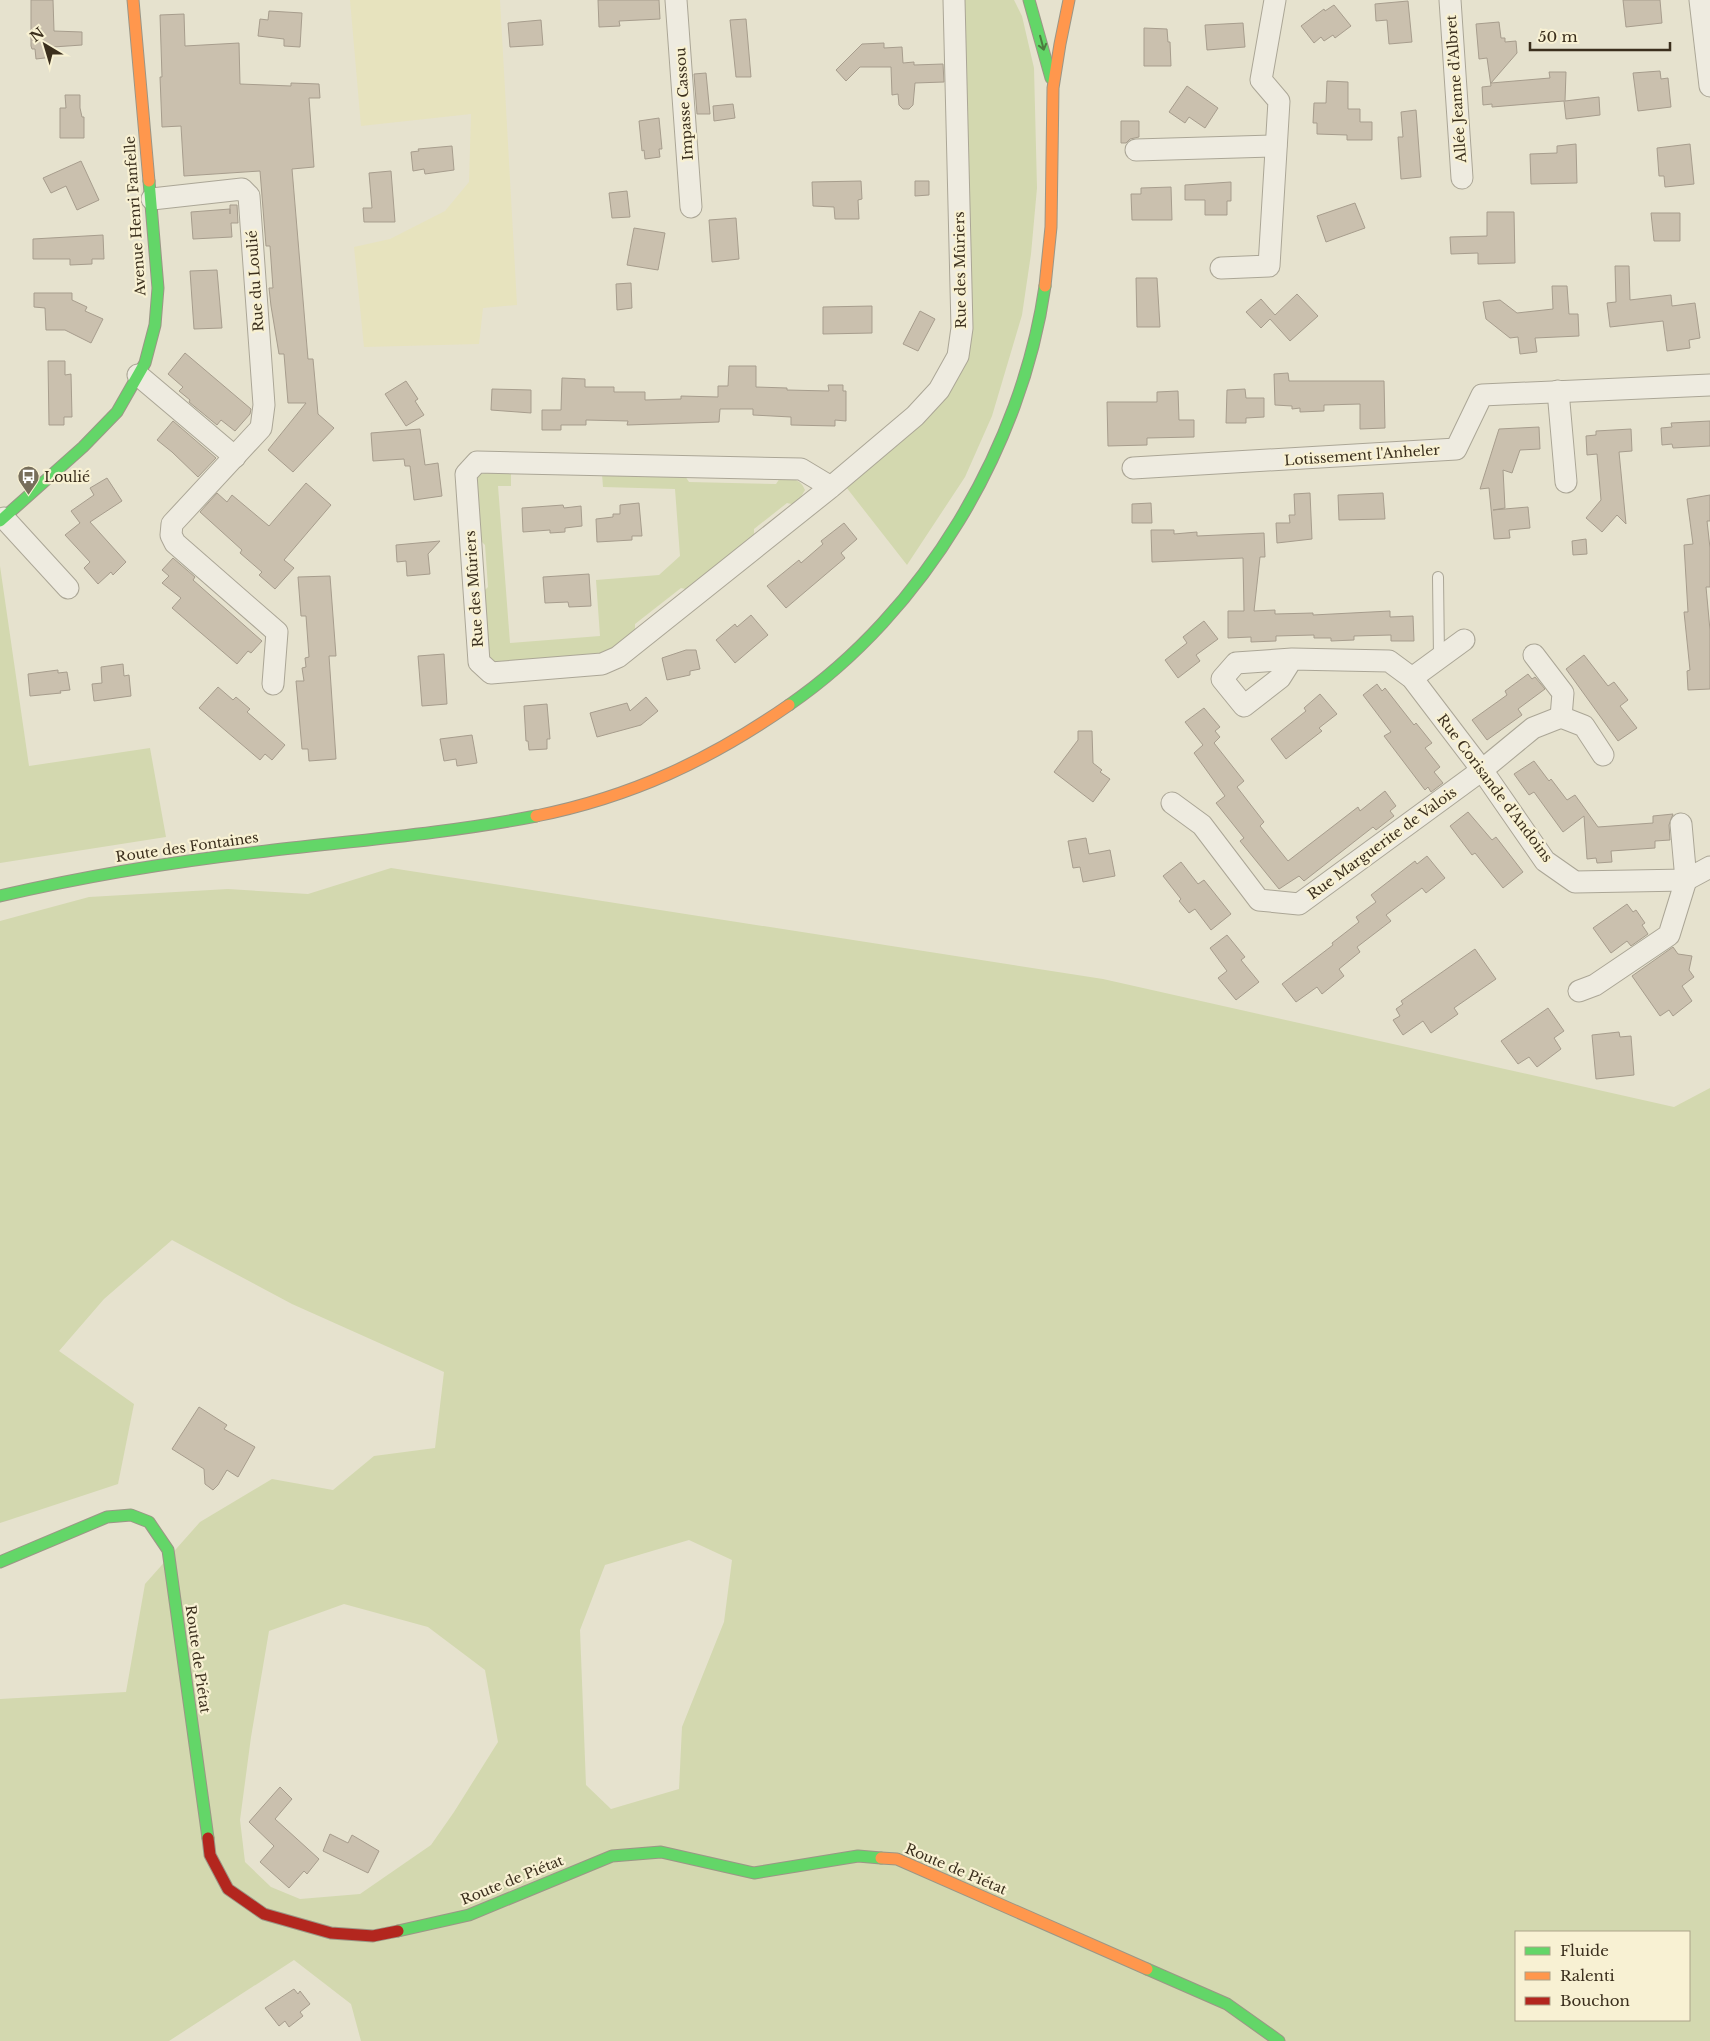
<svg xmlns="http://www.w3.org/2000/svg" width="1710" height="2041" font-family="'Libre Baskerville',serif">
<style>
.farmland{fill:#e7e3be}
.green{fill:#d3d8af;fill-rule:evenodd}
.building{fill:#cac0ae;stroke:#a79d8d}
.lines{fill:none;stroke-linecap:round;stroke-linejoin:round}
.lane-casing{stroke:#aba696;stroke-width:12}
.street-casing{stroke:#aba696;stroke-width:23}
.fast-casing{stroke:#9b9686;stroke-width:13}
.slow-casing{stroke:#9b9686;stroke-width:13}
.jam-casing{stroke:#9b9686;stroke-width:13}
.lane{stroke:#eeebe0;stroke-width:10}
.street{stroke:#eeebe0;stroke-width:21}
.fast{stroke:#63d668;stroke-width:11}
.slow{stroke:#ff974d;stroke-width:11}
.jam{stroke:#b3261e;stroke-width:11}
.oneway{stroke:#4d7a3f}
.labels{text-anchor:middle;stroke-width:4.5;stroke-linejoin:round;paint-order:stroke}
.street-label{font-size:14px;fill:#3b2f1d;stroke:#f8f1d3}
.poi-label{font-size:14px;fill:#3b2f1d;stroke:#f8f1d3;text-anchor:start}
</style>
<rect width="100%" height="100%" fill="#e6e2ce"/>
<polygon class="farmland" points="350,0 500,0 517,305 483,308 479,344 364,347 354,247 390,239 445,211 469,182 471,114 361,126"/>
<g class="green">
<polygon points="960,0 1014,0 1022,16 1034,68 1037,188 1031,254 1022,315 992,416 965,477 907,565 846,487 961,368"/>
<path d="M485,473L511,474V486H498L510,643L600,636L596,580L659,575L680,556L675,489L603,487L602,474L685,476L689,482L776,484L780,478C792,479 800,478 805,490L796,505L787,503L754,529V539L690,590L681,588L635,624V634L607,655L499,667L489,660L482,593L488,587L485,545L478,538L474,479L479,475Z"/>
<polygon points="0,566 29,766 150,748 166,837 0,863"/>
<path d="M391,868L1103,979L1674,1107L1710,1088V2041H361L351,2004L294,1960L169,2041H0V1699L126,1692L145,1584L200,1522L272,1479L333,1490L374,1456L435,1448L444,1372L292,1304L172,1240L104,1299L59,1351L134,1404L118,1484L0,1523V921L89,897L228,889L308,894ZM689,1540L732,1560L724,1622L682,1727L679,1789L611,1809L586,1785L580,1630L605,1565ZM344,1604L428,1627L485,1670L498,1742L454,1812L431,1845L360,1894L300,1899L271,1887L245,1862L240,1820L251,1737L269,1631ZM1516,1932H1689V2020H1516Z"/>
</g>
<g class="building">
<polygon points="31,0 53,0 54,31 82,32 82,45 53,47 53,57 36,59 35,49 32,49 31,46"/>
<polygon points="598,0 659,0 660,19 619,21 620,26 599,27"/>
<polygon points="1623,0 1660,0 1662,23 1626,27"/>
<polygon points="1408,1 1412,42 1389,44 1387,20 1376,21 1375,4"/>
<polygon points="1334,5 1351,26 1335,38 1333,35 1324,41 1321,37 1314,43 1301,26 1324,9 1325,11"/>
<polygon points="269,11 302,13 300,47 284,46 284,39 258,36 260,19 268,20"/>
<polygon points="184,14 185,46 239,43 240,84 291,86 291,83 319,84 320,98 309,98 314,167 292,169 308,359 313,359 318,414 334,428 293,472 268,450 306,403 288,403 284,354 279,354 271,306 269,288 273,288 270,246 266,246 260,171 184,176 181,126 162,127 160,77 162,77 160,15"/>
<polygon points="746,19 751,77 736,77 730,20"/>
<polygon points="541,20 543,45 510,47 508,23"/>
<polygon points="1499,22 1501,38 1505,38 1505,42 1516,41 1517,53 1491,83 1550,78 1549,72 1566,72 1565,101 1599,97 1600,115 1566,119 1564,101 1492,107 1492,104 1483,105 1482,87 1491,86 1487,58 1479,59 1476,24"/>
<polygon points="1243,23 1245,47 1207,50 1205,25"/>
<polygon points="1144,28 1167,29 1168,42 1170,42 1171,66 1144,66"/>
<polygon points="884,43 884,48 902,47 903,63 914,62 914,65 943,64 944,82 915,83 913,105 909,109 903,109 899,105 898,94 892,95 891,67 860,67 846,81 836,70 862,44"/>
<polygon points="1660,71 1661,79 1668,78 1671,107 1638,111 1633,73"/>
<polygon points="706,73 710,114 697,114 694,74"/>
<polygon points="1327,81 1348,82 1348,109 1360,109 1360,122 1372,122 1372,140 1347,140 1347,135 1317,134 1317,123 1313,123 1314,103 1326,103"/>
<polygon points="1187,86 1218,108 1205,128 1189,117 1185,123 1169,112"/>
<polygon points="65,95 80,95 80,108 82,117 84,117 84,138 60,138 60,108 66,108"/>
<polygon points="733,104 735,118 714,121 713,106"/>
<polygon points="1416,110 1421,177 1401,179 1398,137 1403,137 1401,112"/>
<polygon points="659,118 662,149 659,149 660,157 645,159 644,150 642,151 639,121"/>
<polygon points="1121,121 1139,121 1139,137 1130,139 1126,143 1121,143"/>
<polygon points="1576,144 1577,183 1531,184 1530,154 1557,153 1557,146"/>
<polygon points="1690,144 1694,184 1665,187 1664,176 1659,176 1657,148"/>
<polygon points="452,146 454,170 425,174 424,169 413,171 411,152 419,151 418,149"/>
<polygon points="81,161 99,200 77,210 66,186 51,193 43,178"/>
<polygon points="391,171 395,222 364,222 363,208 372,208 369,173"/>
<polygon points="861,181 862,199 858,200 859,219 835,219 834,207 813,206 812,182"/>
<polygon points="915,181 929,181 929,195 915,196"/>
<polygon points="1231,182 1231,201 1227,201 1227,215 1205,215 1205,200 1185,200 1185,185"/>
<polygon points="1171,187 1172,220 1132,220 1131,194 1141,194 1141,188"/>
<polygon points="627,191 630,217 612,218 609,193"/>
<polygon points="1355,203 1365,228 1326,242 1317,216"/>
<polygon points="230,205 237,205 238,223 231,223 232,237 193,239 191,212 230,209 230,214"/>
<polygon points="1487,212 1514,212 1515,263 1478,264 1478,253 1451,254 1450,237 1487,236"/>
<polygon points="1651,213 1680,213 1680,241 1654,241"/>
<polygon points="736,218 739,259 712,262 709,220"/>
<polygon points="634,228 665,233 658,270 627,265"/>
<polygon points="103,235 104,259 92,259 92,264 70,265 70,259 33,259 33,239"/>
<polygon points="1615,266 1629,266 1630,300 1671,295 1672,306 1695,303 1700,338 1689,340 1690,348 1667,351 1663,321 1610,327 1607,303 1616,302"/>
<polygon points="217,270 222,328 194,329 190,271"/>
<polygon points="1136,278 1157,278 1160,327 1137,327"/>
<polygon points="631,283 632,308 617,310 616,284"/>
<polygon points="1552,286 1567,286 1569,314 1578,314 1579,336 1535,338 1537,352 1520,354 1518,337 1510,338 1486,319 1483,302 1500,300 1517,313 1553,309"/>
<polygon points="34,293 72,293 72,300 87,307 85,311 103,319 91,343 65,330 46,330 45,308 34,307"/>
<polygon points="1297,294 1318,316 1290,341 1270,319 1261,328 1246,312 1261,299 1275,315"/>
<polygon points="872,306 872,333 823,334 823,307"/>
<polygon points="920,311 935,319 918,351 903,344"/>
<polygon points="185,353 251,409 250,414 235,431 221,420 217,425 189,402 190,400 179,391 183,387 168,374"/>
<polygon points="48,361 65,361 65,375 71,374 72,417 64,417 64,425 49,425"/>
<polygon points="729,366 756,366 756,387 787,388 787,390 829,391 828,385 843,385 843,391 846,391 846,421 835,420 835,426 791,425 791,417 753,415 753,409 720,409 719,422 627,425 628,421 586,420 586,425 561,425 561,430 542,430 542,410 561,410 562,378 585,379 585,387 614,387 614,392 645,392 645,400 681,399 681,396 718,397 718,386 728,386"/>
<polygon points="1288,373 1289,381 1384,381 1385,428 1360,429 1360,404 1324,405 1324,411 1300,412 1300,408 1292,409 1292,406 1275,405 1274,374"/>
<polygon points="406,381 418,399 415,401 424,415 406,426 385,394"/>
<polygon points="492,389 531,390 531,413 491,410"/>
<polygon points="1245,389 1246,398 1264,398 1264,417 1246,418 1246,423 1226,423 1227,390"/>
<polygon points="1178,391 1179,420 1194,420 1194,437 1147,438 1147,445 1108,446 1107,402 1157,402 1157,392"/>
<polygon points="173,421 216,458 198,477 172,452 157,440"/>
<polygon points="1710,421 1710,446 1673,448 1672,444 1662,445 1661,428 1672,427 1671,423"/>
<polygon points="1539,427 1540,449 1520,450 1512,473 1503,470 1505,508 1493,510 1528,507 1530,528 1509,530 1510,538 1494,539 1489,488 1480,489 1499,429"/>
<polygon points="420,429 425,465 438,463 442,496 414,500 410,466 405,466 404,459 373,461 371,433"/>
<polygon points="1631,429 1632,451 1619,452 1626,524 1617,515 1602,532 1586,518 1601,500 1597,454 1587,455 1586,436 1596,435 1596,431"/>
<polygon points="107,478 122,501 90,522 126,562 113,575 111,572 98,584 84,568 90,562 65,535 80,523 71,511 94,495 90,488"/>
<polygon points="306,483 331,505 284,560 294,568 275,589 259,575 262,572 240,553 242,550 200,512 217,493 227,502 232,495 269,526"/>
<polygon points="1310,493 1312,539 1277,543 1276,523 1290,523 1289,515 1295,515 1294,494"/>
<polygon points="1383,493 1385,519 1339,520 1338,495"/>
<polygon points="1710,495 1710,521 1707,521 1710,548 1710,587 1706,587 1710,630 1710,689 1688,690 1687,671 1690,670 1684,612 1688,612 1684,545 1693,544 1687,499"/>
<polygon points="639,503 642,536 632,536 632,540 597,542 596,519 613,517 613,514 620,514 620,505"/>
<polygon points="1151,503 1152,523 1132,523 1132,504"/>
<polygon points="563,505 564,508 581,506 582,526 565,528 565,532 550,533 550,530 523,532 522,508"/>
<polygon points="844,523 857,539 841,553 845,558 786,608 767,586 799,560 801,563 823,544 821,541"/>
<polygon points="1151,530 1174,530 1174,534 1197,532 1197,536 1264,533 1265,557 1260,557 1254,611 1275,610 1275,614 1313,613 1313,615 1390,611 1390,617 1413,616 1414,641 1391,641 1391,635 1354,636 1354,640 1331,641 1331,638 1314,638 1314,635 1276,636 1276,641 1251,642 1251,637 1228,638 1228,611 1244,611 1243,558 1152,562"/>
<polygon points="1586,539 1587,554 1573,555 1572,541"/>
<polygon points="440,541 428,554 430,574 407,576 406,561 397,562 396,545"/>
<polygon points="173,558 195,577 193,580 262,641 251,653 248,651 237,664 172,608 181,598 162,583 169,576 162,570"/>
<polygon points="589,574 591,606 569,607 568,602 545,603 543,577"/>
<polygon points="330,576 336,656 329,656 336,759 309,761 308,749 302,749 296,681 304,681 302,668 306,667 305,658 309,657 306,616 301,616 298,577"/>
<polygon points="751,615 768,635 735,663 716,640 735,624 737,627"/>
<polygon points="1204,621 1218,639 1196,655 1200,661 1178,678 1165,660 1187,643 1183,637"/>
<polygon points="686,650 696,650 700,669 690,671 690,675 667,680 662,658"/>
<polygon points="444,654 447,704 422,706 418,656"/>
<polygon points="1584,655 1608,686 1614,682 1628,700 1620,706 1637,728 1618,741 1566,669"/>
<polygon points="123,664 124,676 129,675 131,696 94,701 92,684 102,683 101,667"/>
<polygon points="58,670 58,673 67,672 70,690 60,691 61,693 30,696 28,674"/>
<polygon points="1528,674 1532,679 1535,677 1545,689 1518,709 1522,715 1487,740 1472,720 1507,695 1505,691"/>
<polygon points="1377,684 1382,691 1385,688 1414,725 1416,723 1432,743 1425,748 1440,767 1434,772 1443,783 1431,792 1428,787 1425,790 1384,736 1391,732 1363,695"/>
<polygon points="218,687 233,700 236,697 250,709 247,712 285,745 272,760 265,754 260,760 199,708"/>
<polygon points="1320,694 1337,714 1319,728 1322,731 1286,759 1271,739 1306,711 1304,708"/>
<polygon points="646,697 658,711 641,725 597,737 590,713 627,703 630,711"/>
<polygon points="547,704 550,739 547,739 547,749 529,750 528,741 526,741 524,706"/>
<polygon points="1204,708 1220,727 1215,731 1220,737 1214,743 1244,781 1237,787 1264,822 1260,826 1288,861 1358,807 1360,811 1385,791 1396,806 1390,811 1394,816 1376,830 1373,827 1304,881 1299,876 1279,889 1240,841 1244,838 1216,803 1225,796 1194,753 1203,745 1185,722"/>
<polygon points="1078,731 1092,731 1093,763 1102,770 1100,772 1110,779 1093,802 1054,772 1078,740"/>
<polygon points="472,735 477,763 457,766 456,759 444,761 440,739"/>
<polygon points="1534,761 1549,781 1551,779 1567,800 1575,795 1598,827 1653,823 1653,816 1673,814 1669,825 1670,840 1655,841 1655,848 1611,851 1612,862 1597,863 1596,858 1587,859 1584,816 1563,832 1534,792 1529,795 1514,774"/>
<polygon points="1468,812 1492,840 1496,837 1523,872 1503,888 1475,853 1472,855 1450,826"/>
<polygon points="1086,838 1089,854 1110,850 1115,876 1083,882 1080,867 1073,868 1068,841"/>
<polygon points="1427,856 1445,878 1426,893 1422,888 1386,915 1391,921 1357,947 1360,952 1339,969 1344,976 1322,994 1317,987 1296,1002 1282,984 1333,945 1332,943 1359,922 1356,917 1376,902 1371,895 1415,861 1417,864"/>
<polygon points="1181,862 1198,884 1204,880 1231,914 1211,930 1195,909 1189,913 1179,901 1181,899 1163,876"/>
<polygon points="1627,904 1633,912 1636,910 1645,923 1642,925 1648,934 1631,946 1627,941 1611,953 1593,928"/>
<polygon points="1227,935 1245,957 1241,960 1259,982 1236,1000 1218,978 1227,971 1210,948"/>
<polygon points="1673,947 1678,954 1692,956 1689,970 1694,977 1682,986 1692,1001 1673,1016 1669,1010 1660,1016 1632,976"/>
<polygon points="1475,949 1496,979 1454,1008 1458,1014 1431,1033 1423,1021 1403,1035 1393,1020 1400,1016 1396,1009 1403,1004 1401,1001"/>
<polygon points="1548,1008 1564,1031 1554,1038 1561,1049 1537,1067 1529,1057 1518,1064 1501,1041"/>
<polygon points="1619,1032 1620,1037 1631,1036 1634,1075 1596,1079 1592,1035"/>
<polygon points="199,1407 227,1425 224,1429 255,1447 238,1477 227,1470 218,1485 213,1490 205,1484 204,1469 172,1449"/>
<polygon points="280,1787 292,1799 275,1819 319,1859 307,1874 304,1871 289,1888 260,1862 274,1846 249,1822"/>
<polygon points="330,1834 348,1843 352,1835 379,1851 368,1873 323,1851"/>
<polygon points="294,1989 298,1994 300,1991 310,2004 300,2012 303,2016 289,2027 285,2021 279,2026 265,2008"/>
</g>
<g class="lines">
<defs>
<polyline id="lane" points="1438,577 1439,657"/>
<g id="street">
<polyline points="676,0 691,207"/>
<polyline points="1450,0 1462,178"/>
<polyline points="1700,0 1710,86"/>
<polyline points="1136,150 1276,146"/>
<polyline points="152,199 242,189 249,196 264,405 261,428 172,524 171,535 175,543 277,632 273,684"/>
<polyline points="1221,268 1269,266 1279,101 1261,80 1275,0"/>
<polyline points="138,375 235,457"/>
<polyline points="1558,391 1566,482"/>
<polyline points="1133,468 1456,449 1482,395 1710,385"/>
<polyline points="831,487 801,469 477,462 466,474 479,662 491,673 602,664 618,657 831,487 915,416 939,390 958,356 962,328 954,0"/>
<polyline points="4,518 68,588"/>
<polyline points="1534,655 1563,693 1561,717"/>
<polyline points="1292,659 1280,678 1244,706 1222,679 1236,663 1292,659 1389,661 1412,678 1482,770 1545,861 1575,882 1686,880 1710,867"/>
<polyline points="1412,678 1464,640"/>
<polyline points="1172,803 1202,825 1259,900 1299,904 1482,770 1533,728 1561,717 1584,726 1603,755"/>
<polyline points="1579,991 1595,985 1669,935 1686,880 1681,824"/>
</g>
<g id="fast">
<polyline points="1029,0 1051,78"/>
<polyline points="0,521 83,447 117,412 145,363 155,325 158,288 149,181"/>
<path d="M789,705C924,612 1022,447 1045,286"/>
<path d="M0,896C85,876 171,862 258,852C350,841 444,834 536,816"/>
<polyline points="0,1562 107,1517 131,1515 149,1522 168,1550 208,1838"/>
<polyline points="398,1931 469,1915 612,1856 661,1852 754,1873 858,1856 881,1858"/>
<polyline points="1147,1969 1227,2004 1279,2041"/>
</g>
<g id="slow">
<polyline points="133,0 149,181"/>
<polyline points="1045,286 1051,227 1053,88 1060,44 1069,0"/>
<path d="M536,816C631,797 710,760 789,705"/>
<polyline points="881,1858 897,1859 1147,1969"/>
</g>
<polyline id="jam" points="208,1838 210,1855 228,1889 264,1914 331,1933 373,1936 398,1931"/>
</defs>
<use href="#lane" class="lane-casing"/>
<use href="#street" class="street-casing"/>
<use href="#fast" class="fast-casing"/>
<use href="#slow" class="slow-casing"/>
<use href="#jam" class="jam-casing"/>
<use href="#lane" class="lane"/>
<use href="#street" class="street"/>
<use href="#fast" class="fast"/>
<use href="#slow" class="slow"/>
<use href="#jam" class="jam"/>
</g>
<defs><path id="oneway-shaft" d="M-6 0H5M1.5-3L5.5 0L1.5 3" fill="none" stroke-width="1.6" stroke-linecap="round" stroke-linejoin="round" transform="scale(1.25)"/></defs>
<use class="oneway" href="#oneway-shaft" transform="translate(1042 43) rotate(75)"/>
<defs>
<symbol id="bus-pin" viewBox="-11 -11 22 30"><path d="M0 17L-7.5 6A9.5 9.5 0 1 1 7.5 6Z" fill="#776e5b" stroke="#f8f1d3"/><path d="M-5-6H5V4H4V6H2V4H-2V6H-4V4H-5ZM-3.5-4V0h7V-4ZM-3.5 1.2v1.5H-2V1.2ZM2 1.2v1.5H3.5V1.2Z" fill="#fff"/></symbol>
</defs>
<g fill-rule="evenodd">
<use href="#bus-pin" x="16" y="464" width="25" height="34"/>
</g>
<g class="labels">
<g class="street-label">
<text transform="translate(1456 89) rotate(-94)" y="5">Allée Jeanne d'Albret</text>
<text transform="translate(684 104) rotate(-94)" y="5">Impasse Cassou</text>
<text transform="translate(135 216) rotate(-94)" y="5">Avenue Henri Fanfelle</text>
<text transform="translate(960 270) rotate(-91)" y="5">Rue des Mûriers</text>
<text transform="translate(255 281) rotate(-94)" y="5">Rue du Loulié</text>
<text transform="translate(1362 455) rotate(-4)" y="5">Lotissement l'Anheler</text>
<text transform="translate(474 589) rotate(-94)" y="5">Rue des Mûriers</text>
<text transform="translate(1495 788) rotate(53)" y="5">Rue Corisande d'Andoins</text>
<text transform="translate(1382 843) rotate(-36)" y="5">Rue Marguerite de Valois</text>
<text transform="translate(187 847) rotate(-8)" y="5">Route des Fontaines</text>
<text transform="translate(198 1659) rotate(82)" y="5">Route de Piétat</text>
<text transform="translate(956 1869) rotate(23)" y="5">Route de Piétat</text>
<text transform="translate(512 1880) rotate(-22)" y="5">Route de Piétat</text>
</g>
<g class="poi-label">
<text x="44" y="482">Loulié</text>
</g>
</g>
<rect x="1515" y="1931" width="175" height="90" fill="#f8f1d3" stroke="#aca38a"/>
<rect x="1525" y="1947" width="25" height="8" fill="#63d668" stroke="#aca38a"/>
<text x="1560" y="1956" font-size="15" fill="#3b2f1d">Fluide</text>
<rect x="1525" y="1972" width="25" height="8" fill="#ff974d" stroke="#aca38a"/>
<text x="1560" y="1981" font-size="15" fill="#3b2f1d">Ralenti</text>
<rect x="1525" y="1997" width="25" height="8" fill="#b3261e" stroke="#aca38a"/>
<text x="1560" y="2006" font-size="15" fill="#3b2f1d">Bouchon</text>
<g transform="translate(45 45) rotate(322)" stroke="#f8f1d3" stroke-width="4" paint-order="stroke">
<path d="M0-4L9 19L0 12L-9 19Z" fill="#3b2f1d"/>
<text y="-8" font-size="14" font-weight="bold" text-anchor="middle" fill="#3b2f1d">N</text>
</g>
<path d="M1530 42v8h140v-8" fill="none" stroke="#3b2f1d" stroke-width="2.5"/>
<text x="1538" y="42" font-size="15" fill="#3b2f1d" stroke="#f8f1d3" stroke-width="4" paint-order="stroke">50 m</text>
</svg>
